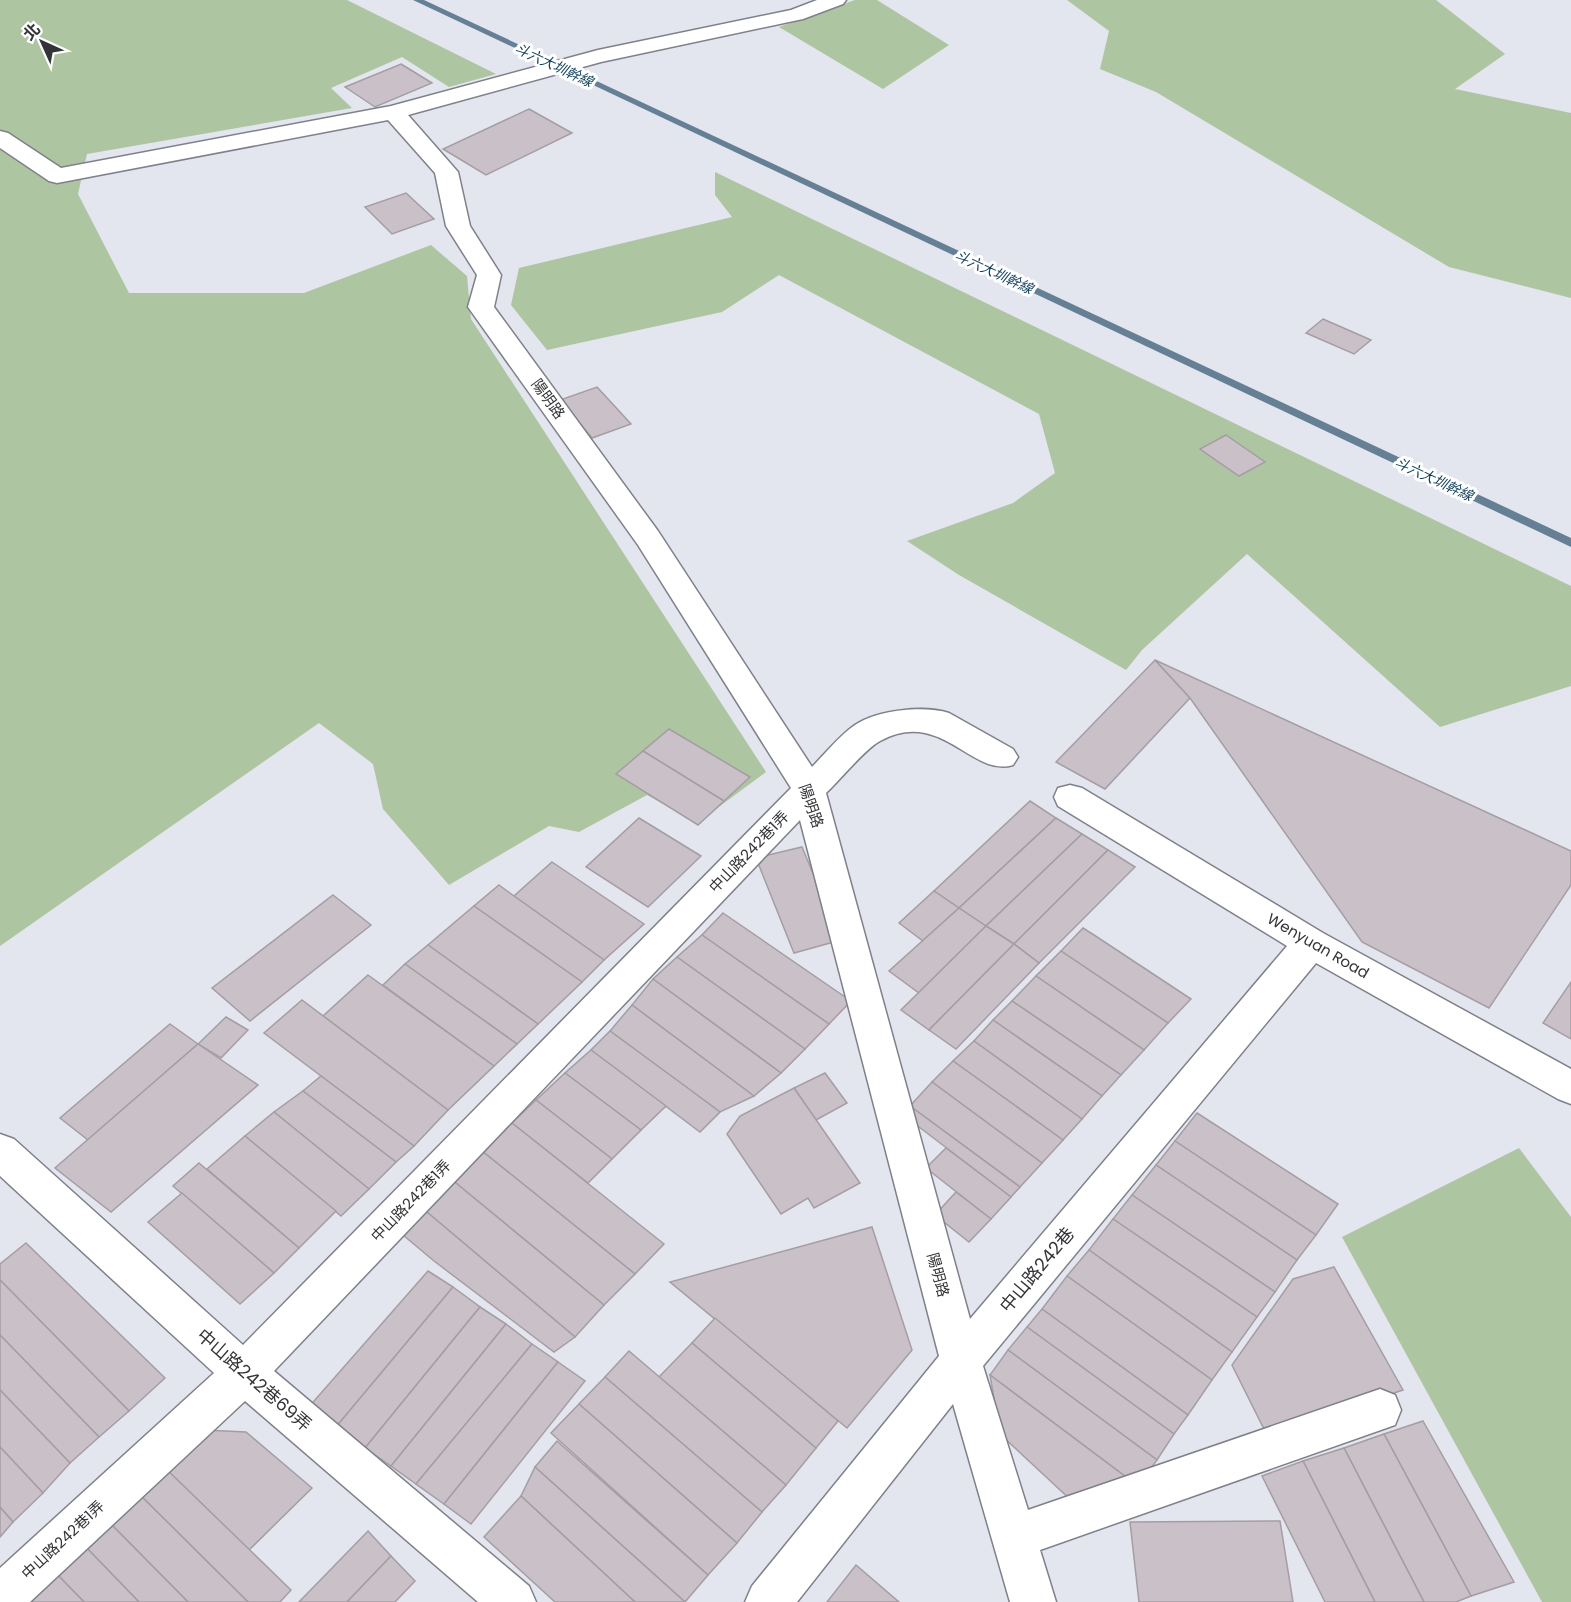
<svg xmlns="http://www.w3.org/2000/svg" width="1571" height="1602" font-family="Poppins,'Noto Sans TC',sans-serif">
<style>
.green{fill:#aec5a2}
.lines{fill:none;stroke-linecap:round;stroke-linejoin:round}
.stream{fill:#658095;fill-rule:evenodd}
.building{fill:#cac1c8;stroke:#a59da4;stroke-width:1.5}
.minor-casing{stroke:#7f818a;stroke-width:3}
.minor{fill:#fff;fill-rule:evenodd}
.labels{text-anchor:middle;stroke-width:6;stroke-linejoin:round;paint-order:stroke}
.far-water-label{font-size:14px;font-style:italic;fill:#0f3f5c;stroke:#fff}
.street-label{font-size:15px;fill:#333437;stroke:#fff}
.near-street-label{font-size:18px;fill:#333437;stroke:#fff}
</style>
<rect width="100%" height="100%" fill="#e3e5ef"/>
<g class="green">
<polygon points="0,0 347,0 496,74 449,87 402,57 331,88 352,108 87,154 78,194 129,293 304,293 431,245 467,276 471,319 766,772 697,823 647,795 579,832 549,826 449,885 383,809 373,764 319,723 0,946"/>
<polygon points="855,0 877,0 949,45 883,89 779,27"/>
<polygon points="1067,0 1436,0 1505,54 1455,89 1571,113 1571,298 1449,267 1156,92 1100,69 1109,31"/>
<polygon points="715,172 1571,586 1571,686 1440,727 1247,554 1142,650 1126,670 959,575 907,541 1013,503 1055,473 1039,414 779,275 722,312 547,350 511,305 519,268 732,217 715,195"/>
<polygon points="1519,1148 1571,1217 1571,1602 1542,1602 1342,1237"/>
</g>
<g class="lines">
<polygon class="stream" points="413,0 424,0 1571,538 1571,547"/>
</g>
<g class="building">
<polygon points="401,64 432,83 375,107 345,87"/>
<polygon points="529,109 572,133 486,175 443,149"/>
<polygon points="406,193 434,219 392,234 365,207"/>
<polygon points="1323,319 1371,340 1354,354 1306,333"/>
<polygon points="597,387 631,424 592,438 560,400"/>
<polygon points="1226,435 1265,462 1239,476 1200,449"/>
<polygon points="1155,660 1190,698 1105,789 1056,762"/>
<polygon points="1155,660 1571,851 1571,885 1489,1008 1362,942 1190,698"/>
<polygon points="669,729 750,777 724,801 643,751"/>
<polygon points="643,751 724,801 698,825 616,774"/>
<polygon points="1030,801 1056,818 959,908 934,891"/>
<polygon points="639,818 701,856 648,907 586,867"/>
<polygon points="1056,818 1082,834 986,926 959,908"/>
<polygon points="1082,834 1108,850 1014,944 986,926"/>
<polygon points="802,847 841,940 794,953 756,858"/>
<polygon points="1108,850 1135,867 1039,963 1014,944"/>
<polygon points="552,862 644,924 604,960 514,896"/>
<polygon points="499,885 514,896 604,960 582,982 474,906"/>
<polygon points="934,891 959,908 923,941 899,923"/>
<polygon points="333,895 371,925 250,1021 212,988"/>
<polygon points="474,906 582,982 538,1024 428,945"/>
<polygon points="959,908 986,926 919,993 889,971"/>
<polygon points="723,913 851,1001 829,1024 702,935"/>
<polygon points="986,926 1014,944 929,1030 901,1010"/>
<polygon points="1083,928 1094,935 1191,999 1168,1023 1061,951"/>
<polygon points="702,935 829,1024 805,1049 677,957"/>
<polygon points="1014,944 1039,963 956,1049 929,1030"/>
<polygon points="428,945 538,1024 517,1044 405,964"/>
<polygon points="1061,951 1168,1023 1144,1050 1036,976"/>
<polygon points="677,957 805,1049 781,1073 653,979"/>
<polygon points="405,964 517,1044 494,1066 383,985"/>
<polygon points="368,975 494,1066 448,1110 323,1016"/>
<polygon points="1036,976 1144,1050 1121,1075 1012,1001"/>
<polygon points="653,979 781,1073 754,1096 632,1005"/>
<polygon points="1571,982 1571,1039 1543,1023"/>
<polygon points="302,1000 448,1110 414,1146 264,1033"/>
<polygon points="1012,1001 1121,1075 1102,1096 993,1020"/>
<polygon points="632,1005 754,1096 720,1112 610,1031"/>
<polygon points="226,1017 248,1030 221,1058 198,1044"/>
<polygon points="993,1020 1102,1096 1082,1119 974,1041"/>
<polygon points="170,1024 198,1044 88,1140 60,1118"/>
<polygon points="610,1031 685,1086 720,1112 700,1132 591,1050"/>
<polygon points="974,1041 1082,1119 1063,1140 953,1061"/>
<polygon points="198,1044 258,1085 111,1212 55,1168"/>
<polygon points="591,1050 666,1106 641,1130 565,1073"/>
<polygon points="953,1061 1063,1140 1042,1163 932,1082"/>
<polygon points="565,1073 641,1130 612,1159 536,1100"/>
<polygon points="825,1073 847,1103 816,1120 794,1088"/>
<polygon points="321,1076 414,1146 396,1162 303,1091"/>
<polygon points="932,1082 1042,1163 1020,1187 910,1106"/>
<polygon points="794,1088 860,1183 814,1208 808,1198 781,1214 727,1134 740,1116"/>
<polygon points="303,1091 396,1162 369,1189 274,1112"/>
<polygon points="536,1100 612,1159 588,1183 512,1123"/>
<polygon points="910,1106 1020,1187 1011,1197 902,1114"/>
<polygon points="274,1112 369,1189 341,1216 245,1136"/>
<polygon points="1197,1113 1338,1204 1316,1235 1175,1141"/>
<polygon points="512,1123 664,1244 635,1274 482,1151"/>
<polygon points="245,1136 336,1211 299,1248 207,1169"/>
<polygon points="1175,1141 1316,1235 1297,1260 1156,1165"/>
<polygon points="946,1148 1011,1197 991,1219 926,1168"/>
<polygon points="482,1151 635,1274 604,1305 451,1179"/>
<polygon points="199,1163 299,1248 274,1273 173,1186"/>
<polygon points="1156,1165 1297,1260 1275,1292 1132,1195"/>
<polygon points="451,1179 604,1305 575,1337 421,1207"/>
<polygon points="956,1192 991,1219 969,1242 935,1215"/>
<polygon points="182,1193 274,1273 240,1304 148,1222"/>
<polygon points="1132,1195 1275,1292 1257,1317 1113,1219"/>
<polygon points="421,1207 575,1337 554,1352 434,1261 397,1230"/>
<polygon points="1113,1219 1257,1317 1232,1352 1089,1250"/>
<polygon points="872,1227 912,1350 847,1428 670,1282"/>
<polygon points="26,1243 165,1378 129,1411 0,1280 0,1264"/>
<polygon points="1089,1250 1232,1352 1212,1380 1067,1276"/>
<polygon points="1334,1267 1403,1390 1267,1435 1232,1365 1293,1279"/>
<polygon points="428,1271 453,1287 336,1427 307,1409"/>
<polygon points="1067,1276 1212,1380 1188,1415 1042,1309"/>
<polygon points="0,1280 129,1411 99,1437 0,1335"/>
<polygon points="453,1287 480,1307 365,1448 336,1427"/>
<polygon points="480,1307 506,1324 391,1466 365,1448"/>
<polygon points="1042,1309 1188,1415 1174,1434 1027,1327"/>
<polygon points="715,1318 838,1421 816,1448 692,1343"/>
<polygon points="506,1324 532,1344 416,1484 391,1466"/>
<polygon points="1027,1327 1174,1434 1157,1460 1008,1350"/>
<polygon points="0,1335 99,1437 70,1463 0,1390"/>
<polygon points="692,1343 816,1448 786,1485 659,1377"/>
<polygon points="532,1344 558,1362 444,1504 416,1484"/>
<polygon points="1008,1350 1157,1460 1138,1486 990,1375"/>
<polygon points="629,1351 786,1485 762,1512 605,1377"/>
<polygon points="558,1362 585,1381 471,1524 444,1504"/>
<polygon points="990,1375 1138,1486 1074,1503 1000,1434"/>
<polygon points="605,1377 762,1512 737,1543 579,1404"/>
<polygon points="0,1390 70,1463 43,1493 0,1447"/>
<polygon points="579,1404 737,1543 708,1575 551,1433"/>
<polygon points="1423,1421 1514,1582 1471,1596 1384,1434"/>
<polygon points="204,1430 246,1432 312,1488 249,1550 160,1463"/>
<polygon points="1384,1434 1471,1596 1456,1602 1424,1602 1344,1448"/>
<polygon points="557,1441 708,1575 685,1602 535,1467"/>
<polygon points="0,1447 43,1493 13,1522 0,1507"/>
<polygon points="1344,1448 1424,1602 1375,1602 1303,1461"/>
<polygon points="1303,1461 1375,1602 1325,1602 1262,1476"/>
<polygon points="160,1463 291,1590 280,1602 248,1602 133,1488"/>
<polygon points="535,1467 685,1602 635,1602 521,1496"/>
<polygon points="133,1488 248,1602 188,1602 104,1517"/>
<polygon points="521,1496 635,1602 555,1602 484,1537"/>
<polygon points="0,1507 13,1522 0,1537"/>
<polygon points="104,1517 188,1602 139,1602 80,1541"/>
<polygon points="1280,1521 1293,1602 1139,1602 1130,1522"/>
<polygon points="368,1531 391,1556 347,1602 299,1602"/>
<polygon points="80,1541 139,1602 84,1602 51,1568"/>
<polygon points="391,1556 415,1581 395,1602 347,1602"/>
<polygon points="856,1565 899,1602 827,1602"/>
<polygon points="51,1568 84,1602 28,1602"/>
</g>
<g class="lines">
<defs>
<path id="minor" d="M817,0H846L843,4L803,19L601,62L408,115L458,172L470,226L501,275L494,307L658,531L812,767C825,754 839,736 855,725C877,710 924,705 949,713L1013,749L1018,757L1013,765C972,778 941,707 880,741C865,749 840,780 826,793L970,1319L1287,946L1058,806L1054,797L1058,788L1070,785L1082,788L1323,933L1571,1069V1104L1558,1099L1316,963L983,1366L1028,1510L1380,1389L1395,1395L1401,1410L1395,1425L1040,1550L1056,1602H1010L953,1404L797,1602H745L752,1586L939,1356L800,820L274,1371L529,1586L536,1602H478L245,1401L30,1602H0V1568L214,1373L0,1176V1134L14,1139L243,1345L791,788L638,545L468,307L477,275L446,226L435,173L388,120L57,183L49,181L0,148V131L8,133L61,168L391,106L598,50L791,10Z"/>
</defs>
<use href="#minor" class="minor-casing"/>
<use href="#minor" class="minor"/>
</g>
<g class="labels">
<g class="far-water-label">
<text transform="translate(554 65) rotate(25)" y="5">斗六大圳幹線</text>
<text transform="translate(994 272) rotate(25)" y="5">斗六大圳幹線</text>
<text transform="translate(1434 479) rotate(25)" y="5">斗六大圳幹線</text>
</g>
<g class="street-label">
<text transform="translate(548 399) rotate(54)" y="5">陽明路</text>
<text transform="translate(811 806) rotate(71)" y="5">陽明路</text>
<text transform="translate(749 852) rotate(-46)" y="5">中山路242巷1弄</text>
<text transform="translate(1318 946) rotate(30)" y="5">Wenyuan Road</text>
<text transform="translate(411 1201) rotate(-46)" y="5">中山路242巷1弄</text>
<text transform="translate(938 1275) rotate(75)" y="5">陽明路</text>
<text transform="translate(63 1540) rotate(-43)" y="5">中山路242巷1弄</text>
</g>
<g class="near-street-label">
<text transform="translate(1037 1270) rotate(-50)" y="6">中山路242巷</text>
<text transform="translate(254 1380) rotate(41)" y="6">中山路242巷69弄</text>
</g>
</g>
<g transform="translate(42 42) rotate(315)" stroke="#ffffff" stroke-width="4.5" paint-order="stroke">
<path d="M0-4.5L10 22L0 15L-10 22Z" fill="#333437"/>
<text y="-9" font-size="16" font-weight="bold" text-anchor="middle" fill="#333437">北</text>
</g>
</svg>
